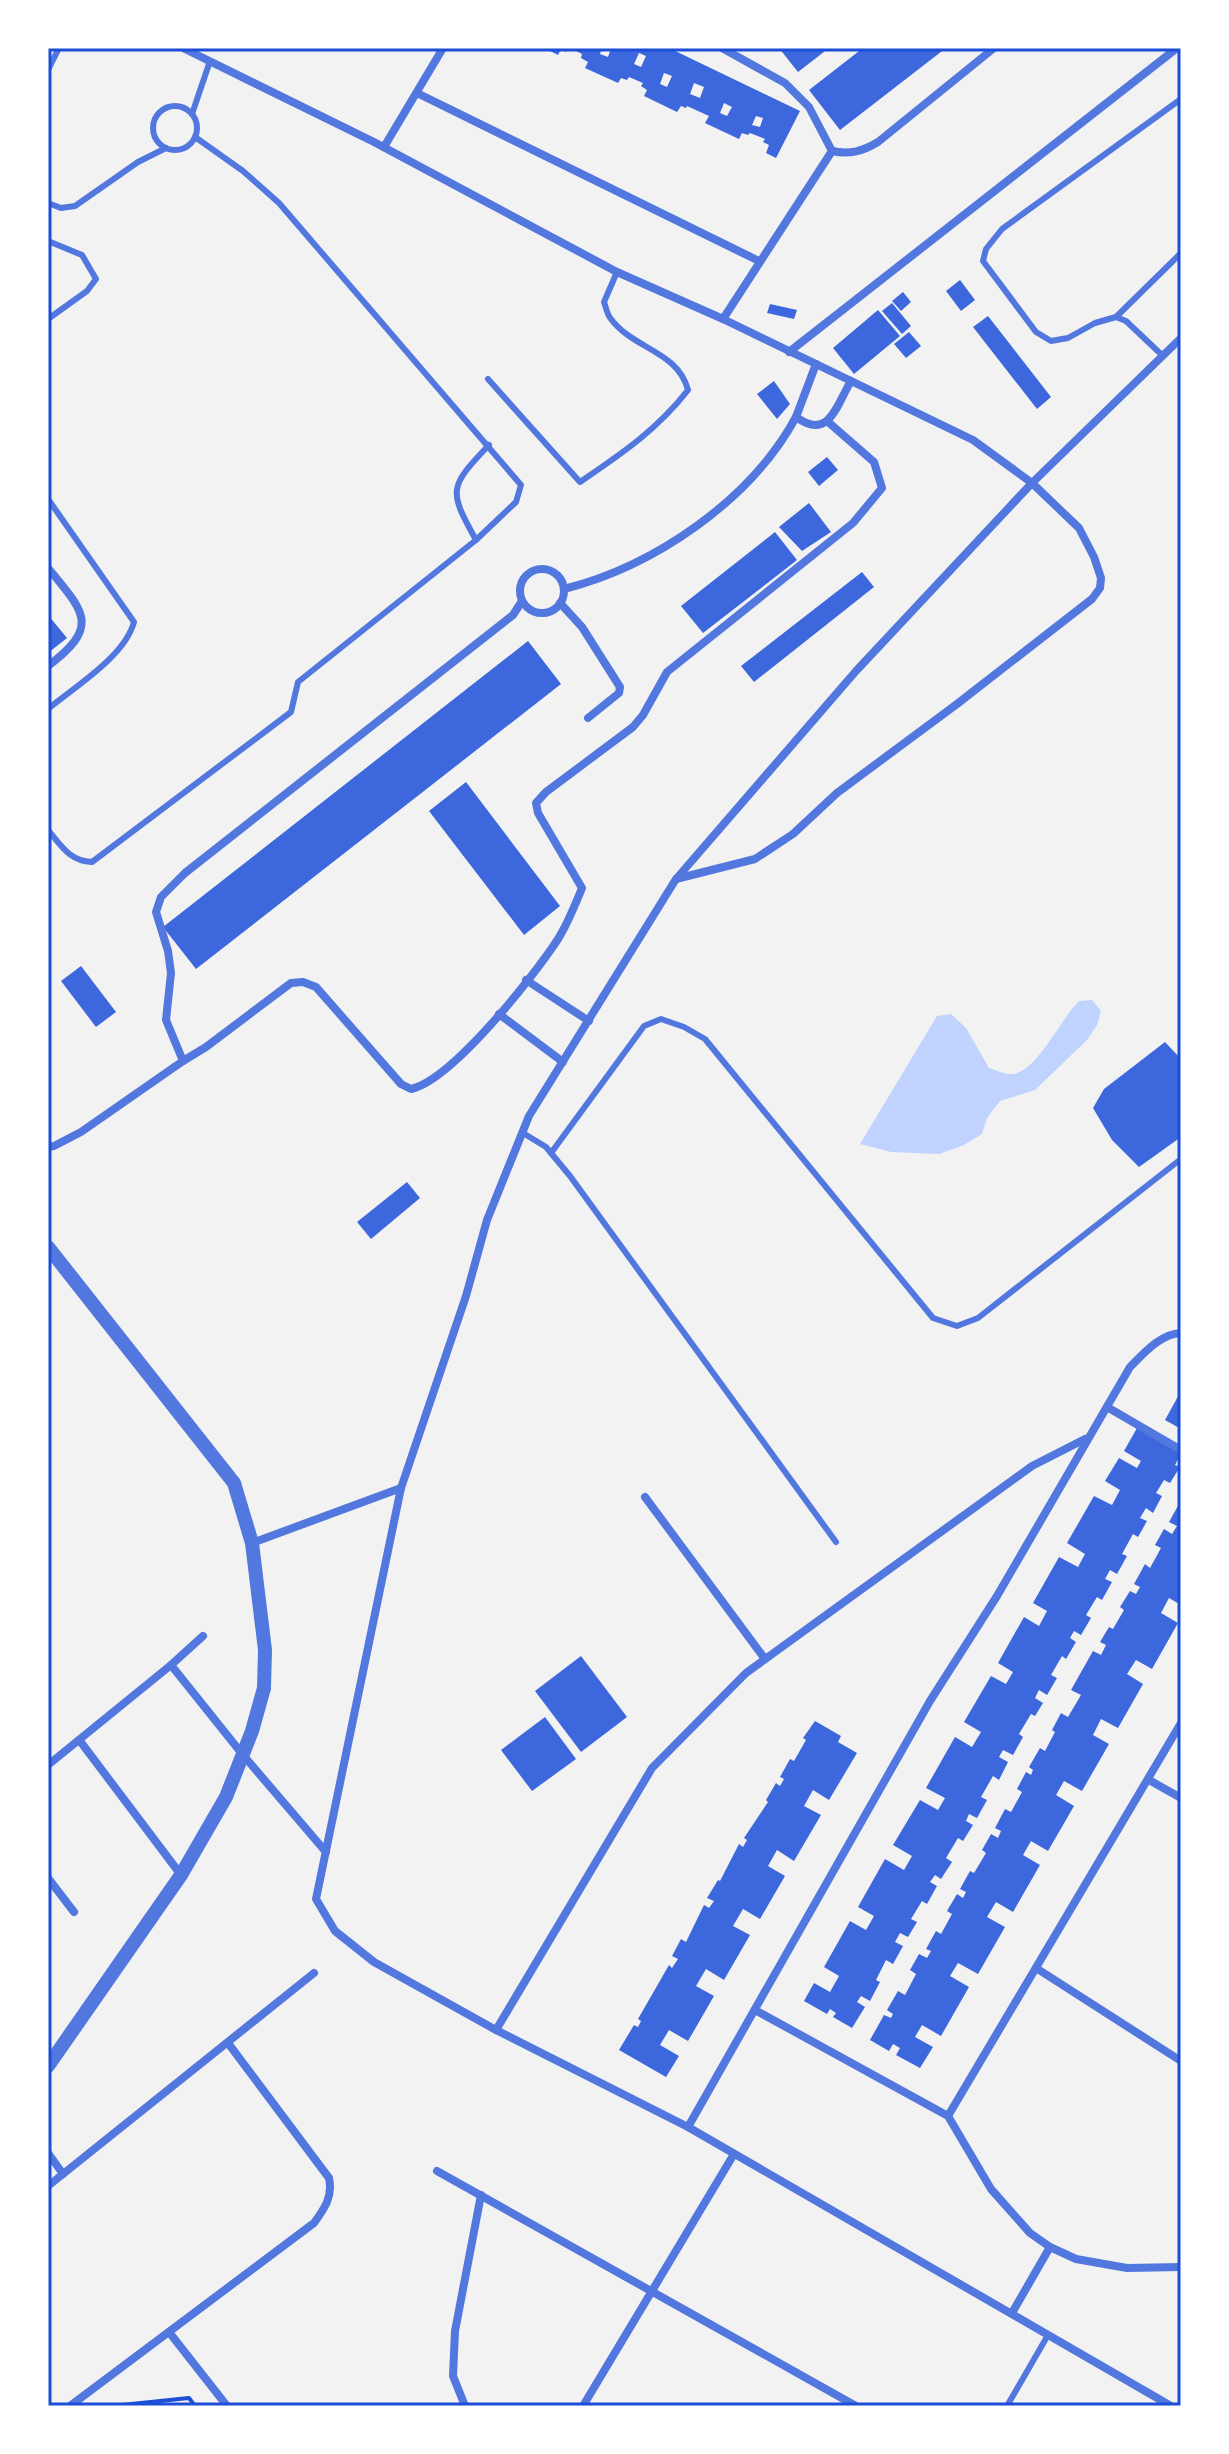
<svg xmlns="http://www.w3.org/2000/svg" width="1229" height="2454" font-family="Arial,sans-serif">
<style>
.water{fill:#bfd3fe}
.building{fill:#3d67dc;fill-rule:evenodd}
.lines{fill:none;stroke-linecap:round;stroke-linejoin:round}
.path{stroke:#1d4ed8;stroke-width:4}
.service{stroke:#5277de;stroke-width:6}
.minor{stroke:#5277de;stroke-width:8}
.tertiary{stroke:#5277de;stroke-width:14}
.neatline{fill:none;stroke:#1d4ed8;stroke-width:3}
</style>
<rect width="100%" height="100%" fill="#f2f2f2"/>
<path class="water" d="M1092,1000L1101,1011L1097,1025L1087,1040L1035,1090L1000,1101L987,1118L982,1134L964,1145L939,1154L891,1152L860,1144L937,1016L951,1014L966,1028L989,1068C996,1070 1006,1075 1013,1074C1037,1071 1060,1020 1079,1001Z"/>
<g class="building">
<polygon points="544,48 568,48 566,52 561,49 558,55"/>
<path d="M570,48H602L600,54L608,57L611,48H669L800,111L776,158L766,153L769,145L763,142L765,139L750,133L748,135L742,133L739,139L705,123L709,116L687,106L686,108L681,106L677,112L644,96L647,90L641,86L643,83L629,77L627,80L621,78L618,83L585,68L588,62L581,58L582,54ZM639,53L646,56L641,67L634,64ZM664,73L672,76L667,87L660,84ZM694,83L704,87L700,98L690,94ZM724,103L732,107L727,116L720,113ZM756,116L763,118L760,127L752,125Z"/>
<polygon points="779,48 829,48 798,72"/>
<polygon points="863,48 946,48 840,130 809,90"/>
<polygon points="960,280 975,300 961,311 946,291"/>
<polygon points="903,292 911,302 901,311 892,301"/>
<polygon points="892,303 911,326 902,334 882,311"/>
<polygon points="770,304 797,310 794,319 767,313"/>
<polygon points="878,310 900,336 854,374 833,348"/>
<polygon points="988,316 1051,397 1037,409 973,327"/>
<polygon points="909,332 921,346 906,358 894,344"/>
<polygon points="774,381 790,404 777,419 757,394"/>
<polygon points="827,457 838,470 819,486 808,472"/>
<polygon points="809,503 831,532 802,551 779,527"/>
<polygon points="775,532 797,560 703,633 681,606"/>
<polygon points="862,572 874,587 754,682 741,666"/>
<polygon points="48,615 67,638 48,653"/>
<polygon points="528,641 561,684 196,969 163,927"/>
<polygon points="466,782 560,906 524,935 429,811"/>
<polygon points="81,966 116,1012 96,1027 61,981"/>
<polygon points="1165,1042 1181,1059 1181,1137 1139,1167 1112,1140 1093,1108 1104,1089"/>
<polygon points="407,1182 420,1198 371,1239 357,1222"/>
<polygon points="1181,1391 1181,1429 1165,1420"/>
<polygon points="1137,1428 1181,1453 1175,1465 1180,1467 1170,1483 1164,1480 1156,1493 1162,1496 1153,1513 1146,1508 1140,1518 1147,1521 1138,1537 1133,1534 1122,1554 1127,1556 1117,1574 1110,1570 1105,1579 1112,1582 1102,1600 1097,1597 1086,1615 1091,1618 1081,1635 1074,1631 1070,1638 1076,1642 1066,1659 1062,1656 1051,1675 1057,1678 1047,1695 1039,1690 1035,1698 1043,1703 1035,1716 1031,1714 1019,1734 1023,1737 1013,1755 1003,1750 999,1757 1008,1762 999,1780 993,1776 981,1797 987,1800 977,1818 969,1814 966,1821 973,1825 963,1841 958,1838 946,1858 952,1862 941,1879 935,1875 930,1882 937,1886 927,1904 922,1901 911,1919 917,1922 908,1937 900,1933 895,1942 903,1946 893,1964 886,1960 876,1980 880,1982 870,2001 861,1996 857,2002 865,2007 852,2028 833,2017 836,2013 830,2009 827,2014 804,2001 814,1983 830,1992 839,1976 824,1967 850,1921 866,1930 874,1916 858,1907 885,1859 904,1870 912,1856 893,1845 920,1800 938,1810 945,1798 926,1788 955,1737 972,1747 981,1732 964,1722 991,1676 1006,1684 1013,1672 998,1663 1024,1617 1039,1626 1047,1611 1033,1603 1059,1557 1078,1567 1085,1554 1067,1543 1094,1496 1112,1505 1120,1490 1105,1481 1119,1458 1137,1468 1141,1461 1124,1451"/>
<polygon points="1179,1504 1181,1506 1181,1605 1169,1598 1161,1613 1178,1623 1152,1669 1136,1660 1127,1674 1143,1684 1118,1728 1101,1719 1093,1735 1109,1744 1082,1791 1064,1781 1056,1795 1074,1806 1048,1851 1031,1841 1023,1855 1040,1865 1013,1912 996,1902 987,1917 1005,1927 978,1974 958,1963 950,1976 969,1987 941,2036 922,2025 915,2037 933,2047 920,2068 896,2055 900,2048 893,2044 889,2051 870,2040 884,2015 891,2018 893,2014 887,2010 898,1991 905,1995 916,1974 910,1970 919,1954 927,1958 931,1951 926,1949 936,1931 941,1934 952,1914 947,1911 957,1894 963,1898 966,1892 960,1889 970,1871 974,1873 986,1853 982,1850 991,1834 998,1838 1001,1831 995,1828 1005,1809 1011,1812 1022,1792 1017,1789 1026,1772 1031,1775 1033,1770 1029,1767 1040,1748 1045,1751 1055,1732 1052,1730 1061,1713 1068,1717 1081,1695 1071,1690 1093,1651 1101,1655 1106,1645 1100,1642 1109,1627 1113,1629 1124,1610 1120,1607 1130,1591 1136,1594 1140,1587 1134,1584 1145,1564 1150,1568 1161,1548 1155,1545 1164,1529 1172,1534 1177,1526 1169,1522"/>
<polygon points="581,1656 627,1717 581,1752 535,1691"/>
<polygon points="545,1717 576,1759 532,1791 501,1750"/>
<polygon points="815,1721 841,1736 838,1742 857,1753 829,1800 813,1790 804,1806 821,1815 794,1861 777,1850 768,1866 785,1876 760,1919 743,1909 733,1926 750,1935 724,1980 706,1969 696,1986 714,1996 688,2041 669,2030 660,2045 679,2056 666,2077 619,2050 634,2025 638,2027 641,2021 638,2019 669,1965 672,1968 678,1959 672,1956 681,1939 686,1942 704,1905 709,1908 714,1901 707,1898 718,1880 720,1881 739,1844 743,1847 747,1840 744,1838 768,1802 766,1800 776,1783 780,1786 784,1779 780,1777 790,1759 794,1761 806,1740 803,1738"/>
</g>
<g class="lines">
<polyline class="path" points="112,2406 189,2398 195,2406"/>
<g class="service">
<polyline points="48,70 59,48"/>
<circle cx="175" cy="128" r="22"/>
<polyline points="192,114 210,61"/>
<polyline points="48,203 61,208 75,206 138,162 166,148"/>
<polyline points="48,241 82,255 96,279 87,291 48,319"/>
<polyline points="1116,317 1181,253"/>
<polyline points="1163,356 1126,321 1116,317 1095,323 1068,338 1051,341 1036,332 983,261 986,249 1002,229 1181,99"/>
<path d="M488,379L580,482C621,454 657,430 688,390C678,351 633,349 611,319C607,315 606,307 604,302L617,272"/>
<path d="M48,499L134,622C125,656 76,686 48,709"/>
<path d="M476,540C448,490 449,487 489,445"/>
<path d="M48,830C62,847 70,861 92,862L291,712L298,682L476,540L516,502L521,485L279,203L243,171L195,137"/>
<polyline points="523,1133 546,1147 570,1176 836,1542"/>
<polyline points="551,1153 644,1026 661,1019 684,1027 705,1039 933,1318 957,1326 978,1318 1181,1159"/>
<polyline points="1007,2406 1048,2335"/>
</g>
<g class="minor">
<polyline points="183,48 374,142 617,272 723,319 973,440 1032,483 1079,528 1094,557 1101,578 1100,588 1092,599 957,704 837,793 793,834 755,859 676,879 529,1116 487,1220 466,1296 401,1488 316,1899 335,1931 374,1962 496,2030 688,2127 1171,2406"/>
<polyline points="722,48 785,83 809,107 832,151"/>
<polyline points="417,93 759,261"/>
<polyline points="384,147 443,48"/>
<path d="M832,151C850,155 863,151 878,142L994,48"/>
<polyline points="723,319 832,151"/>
<polyline points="789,352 1177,48"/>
<path d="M816,364L796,417C829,441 836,406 851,381"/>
<path d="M48,568C84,612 101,626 48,666"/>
<circle cx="542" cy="591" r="22"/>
<path d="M564,589C655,566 751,500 796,417"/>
<polyline points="560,603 582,627 620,687 619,693 588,718"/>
<polyline points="677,878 856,671 1032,483 1181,338"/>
<polyline points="526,980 589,1021"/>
<polyline points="499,1014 563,1062"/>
<polyline points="183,1061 166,1020 171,973 168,951 156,912 161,897 185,873 513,615 522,601"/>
<path d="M48,1147L54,1146L81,1132L183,1061L206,1047L291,983L303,982L316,987L401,1084L411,1089C452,1080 534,976 558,939C568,923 575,905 582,888L538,813L536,803L546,792L633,727L643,715L667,672L853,523L882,488L874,462L827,421"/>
<polyline points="1107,1407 1181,1450"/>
<polyline points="645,1497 765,1659"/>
<polyline points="252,1543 401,1488"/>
<polyline points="171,1665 243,1755 326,1852"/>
<polyline points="80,1741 181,1875"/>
<polyline points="48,1765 171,1665 203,1636"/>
<polyline points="1149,1780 1181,1798"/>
<polyline points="48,1878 74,1912"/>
<polyline points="1036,1968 1181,2061"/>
<polyline points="755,2010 948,2116 991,2189 1030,2233 1050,2247 1076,2259 1127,2268 1181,2267"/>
<polyline points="496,2030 652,1768 746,1673 1032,1466 1085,1439"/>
<polyline points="948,2116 1181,1723"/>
<path d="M688,2127L930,1701L997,1596L1130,1367C1144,1353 1160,1334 1181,1333"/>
<polyline points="48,2153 63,2174"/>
<polyline points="437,2171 856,2406"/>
<polyline points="48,2186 314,1973"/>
<polyline points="1012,2313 1050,2247"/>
<polyline points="169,2332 227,2406"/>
<path d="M70,2406L314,2223C325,2208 333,2196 329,2178L228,2043"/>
<polyline points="465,2406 453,2376 455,2331 481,2195"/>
<polyline points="583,2406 734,2154"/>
</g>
<polyline class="tertiary" points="48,1247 234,1483 252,1543 265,1650 264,1688 252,1731 226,1797 181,1875 48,2066"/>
</g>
<rect width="1229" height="2454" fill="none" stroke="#ffffff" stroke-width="100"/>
<rect x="50" y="50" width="1129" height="2354" class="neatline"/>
</svg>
